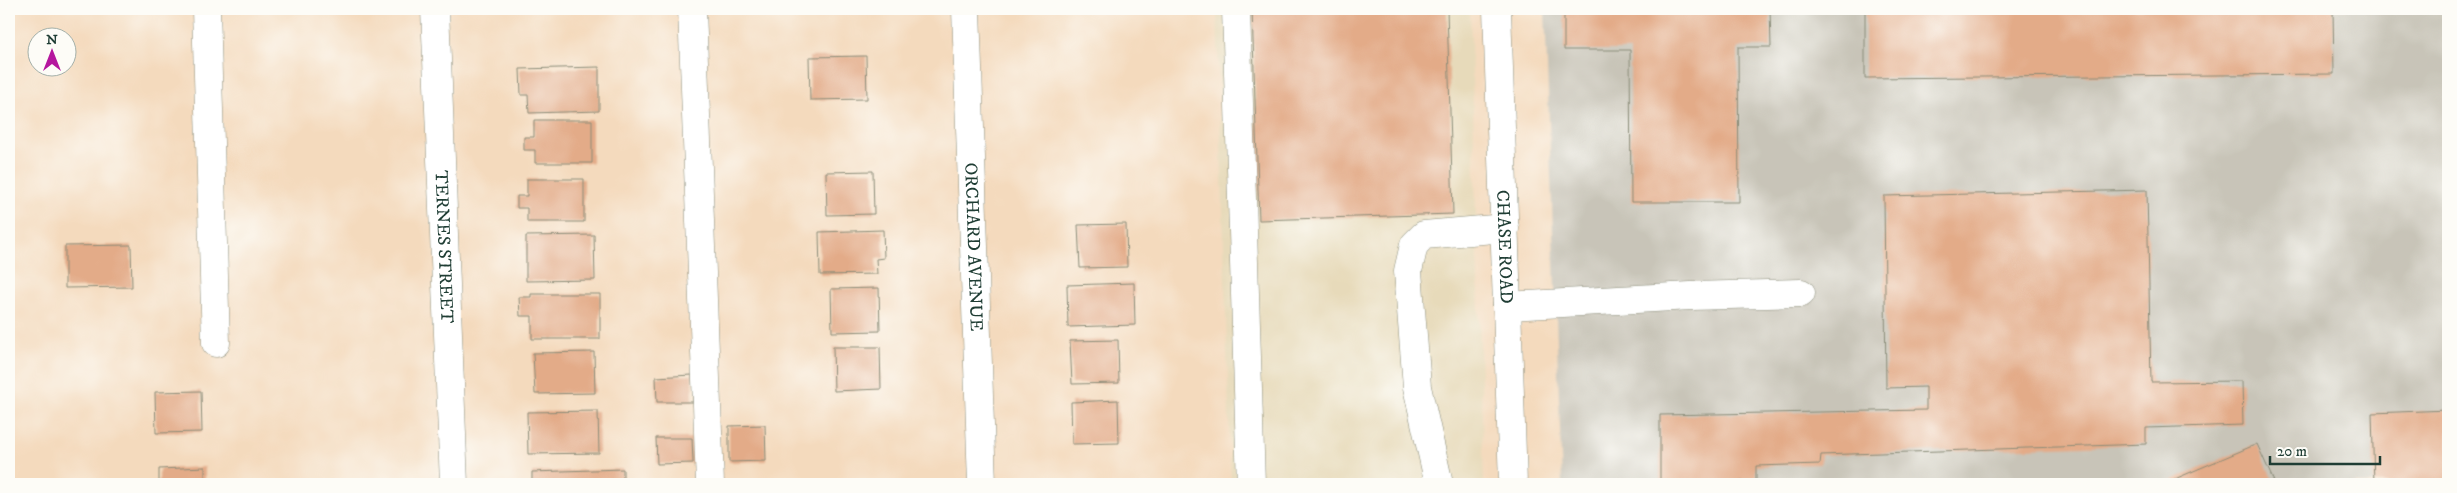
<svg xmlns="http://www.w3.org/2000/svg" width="2457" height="493" font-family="'IM FELL DW Pica',serif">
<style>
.built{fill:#e7daba}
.industrial{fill:#c8c4b8}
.building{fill:#e3ab88}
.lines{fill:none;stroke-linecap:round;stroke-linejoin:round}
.minor-casing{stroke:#8a8c78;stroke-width:29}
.minor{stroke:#fff;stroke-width:28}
.labels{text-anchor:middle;stroke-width:4;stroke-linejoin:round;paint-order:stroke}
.street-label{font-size:18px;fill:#1f3d34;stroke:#fdfcf7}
</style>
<rect width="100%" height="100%" fill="#fdfcf7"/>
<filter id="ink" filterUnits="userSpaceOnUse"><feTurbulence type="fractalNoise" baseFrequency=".02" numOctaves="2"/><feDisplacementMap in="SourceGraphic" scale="10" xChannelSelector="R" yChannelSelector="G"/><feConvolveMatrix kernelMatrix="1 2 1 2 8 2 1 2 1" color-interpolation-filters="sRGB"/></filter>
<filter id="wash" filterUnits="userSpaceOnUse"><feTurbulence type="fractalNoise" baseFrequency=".0096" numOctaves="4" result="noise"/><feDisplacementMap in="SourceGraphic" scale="20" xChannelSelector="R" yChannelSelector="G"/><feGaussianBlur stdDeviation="1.12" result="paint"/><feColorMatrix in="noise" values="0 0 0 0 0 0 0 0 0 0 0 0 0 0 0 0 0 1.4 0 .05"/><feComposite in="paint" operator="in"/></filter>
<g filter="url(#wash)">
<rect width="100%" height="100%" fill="#f4dabd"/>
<polygon class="built" points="1217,9 1470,9 1484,484 1231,484"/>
<polygon class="industrial" points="1545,9 2448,9 2448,484 1562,484"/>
<g id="blocks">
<g class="building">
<polygon points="1252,9 1447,9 1453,214 1259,220"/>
<polygon points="1564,9 1770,9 1771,47 1738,47 1739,202 1631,202 1630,50 1564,50"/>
<polygon points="1865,9 2333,9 2334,74 1865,78"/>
<polygon points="866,56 867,99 810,100 809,57"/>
<polygon points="599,67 599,111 529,113 528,95 521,95 520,69"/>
<polygon points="534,120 592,120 592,163 535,163 535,150 524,150 524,137 534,137"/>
<polygon points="873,171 874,214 827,215 826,172"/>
<polygon points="527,179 584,179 584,222 527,222 527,208 517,208 517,196 527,196"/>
<polygon points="2147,190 2151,382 2242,381 2243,425 2146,428 2146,444 1821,455 1820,464 1756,466 1756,481 1660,483 1660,415 1926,410 1926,387 1886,388 1884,196"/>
<polygon points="1126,224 1127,267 1080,268 1078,225"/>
<polygon points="883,230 884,258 876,259 877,274 820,275 819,232"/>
<polygon points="594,235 595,280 526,281 526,236"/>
<polygon points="131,245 132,287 65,288 65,246"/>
<polygon points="1134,283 1135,325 1068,327 1067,285"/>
<polygon points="879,288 880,331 832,332 831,289"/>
<polygon points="531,294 600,294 600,339 532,339 532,316 520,316 519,297 531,297"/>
<polygon points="1118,340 1119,383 1072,384 1070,341"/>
<polygon points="833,347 880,347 881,389 834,391"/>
<polygon points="594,352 595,393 535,394 533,353"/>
<polygon points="692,375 693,402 657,402 656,377"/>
<polygon points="201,391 202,432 156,433 155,392"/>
<polygon points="1118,400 1119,443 1072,444 1071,402"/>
<polygon points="2448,410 2448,484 2374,484 2372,413"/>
<polygon points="598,411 599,453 528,454 527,412"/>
<polygon points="765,425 766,461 729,462 729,426"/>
<polygon points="656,438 692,438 693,463 657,464"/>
<polygon points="2257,444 2275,484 2163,484"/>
<polygon points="205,467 205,484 159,484 159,469"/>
<polygon points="623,469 623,484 532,484 532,472"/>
<polygon points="768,482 768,484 734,484 734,483"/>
</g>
</g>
</g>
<g filter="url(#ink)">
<use href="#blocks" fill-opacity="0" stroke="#8a8c78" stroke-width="1"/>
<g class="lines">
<defs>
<g id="minor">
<polyline points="206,9 216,343"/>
<path id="s1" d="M435,9L454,484"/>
<polyline points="692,9 710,484"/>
<path id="s2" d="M966,9L982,484"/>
<polyline points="1236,9 1251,484"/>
<path id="s3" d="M1497,9L1513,484"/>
<polyline points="1507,306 1691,296 1801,293"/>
<polyline points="1439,484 1417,387 1408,271 1414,245 1424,235 1505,228"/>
</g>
</defs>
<use href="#minor" class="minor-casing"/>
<use href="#minor" class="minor"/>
</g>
</g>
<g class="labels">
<g class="street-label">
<text dy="6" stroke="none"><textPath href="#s1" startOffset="238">TERNES STREET</textPath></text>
<text dy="6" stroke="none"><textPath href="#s2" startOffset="238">ORCHARD AVENUE</textPath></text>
<text dy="6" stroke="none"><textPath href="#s3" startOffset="238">CHASE ROAD</textPath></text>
</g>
</g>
<rect width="2457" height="493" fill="none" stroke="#fdfcf7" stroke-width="30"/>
<g transform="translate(52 52)"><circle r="24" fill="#fdfcf7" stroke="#a4b0a9"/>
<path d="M0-4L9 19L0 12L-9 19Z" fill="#b5179e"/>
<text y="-8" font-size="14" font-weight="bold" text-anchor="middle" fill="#1f3d34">N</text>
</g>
<path d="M2270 456v8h110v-8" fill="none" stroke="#1f3d34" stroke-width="2.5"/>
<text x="2277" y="456" font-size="15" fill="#1f3d34" stroke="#fdfcf7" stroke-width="4" paint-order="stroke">20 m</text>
</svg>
